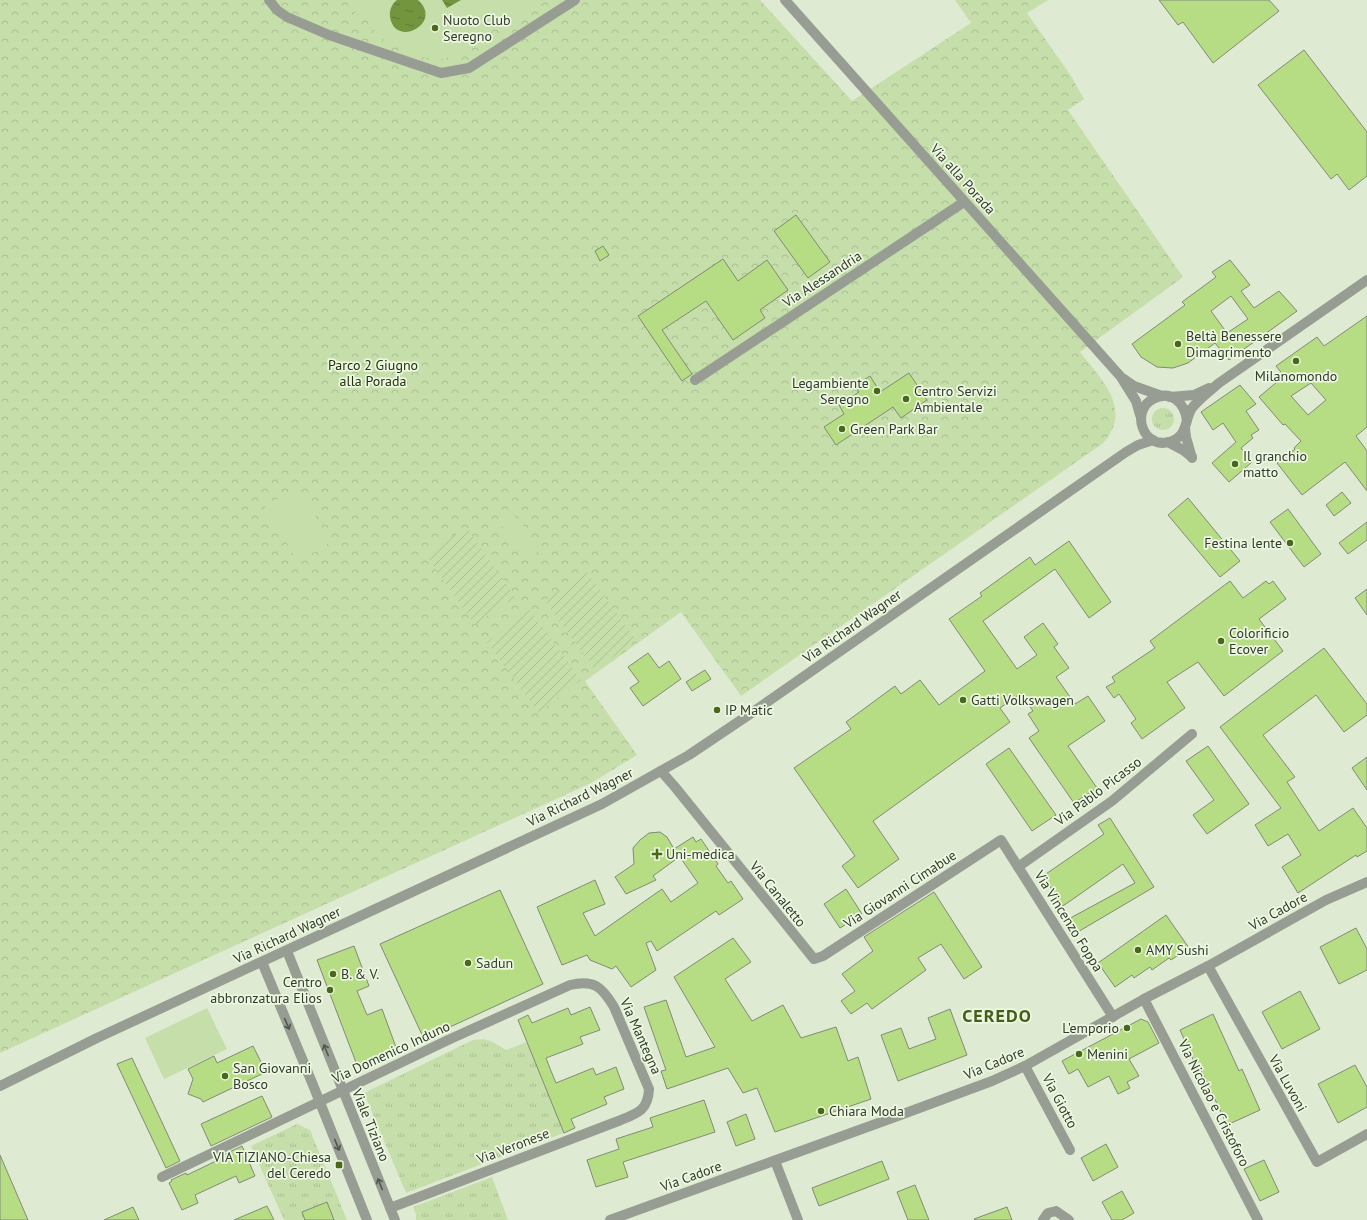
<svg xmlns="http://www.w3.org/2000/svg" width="1367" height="1220" font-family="'PT Sans',sans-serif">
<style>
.grass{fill:url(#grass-tufts)}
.park{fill:url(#park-crowns)}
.garden{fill:url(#garden-furrows)}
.pitch{fill:#c6deaa}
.water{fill:url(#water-ripples)}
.building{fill:#b6dd84;stroke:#818b76;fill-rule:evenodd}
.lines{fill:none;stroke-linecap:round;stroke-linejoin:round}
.minor{stroke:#989d93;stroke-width:10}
.oneway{stroke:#53584e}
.poi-dot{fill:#4a671a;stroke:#ecf8e0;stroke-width:1.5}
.labels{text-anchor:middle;stroke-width:3.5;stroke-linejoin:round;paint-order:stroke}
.poi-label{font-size:14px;fill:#353a30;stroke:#ecf8e0;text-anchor:start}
.street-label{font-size:14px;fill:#353a30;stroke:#ecf8e0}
.park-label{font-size:14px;fill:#23310d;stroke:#ecf8e0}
.district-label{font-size:18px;font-weight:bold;letter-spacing:1px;fill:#455f1b;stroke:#ecf8e0}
</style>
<defs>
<pattern id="grass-tufts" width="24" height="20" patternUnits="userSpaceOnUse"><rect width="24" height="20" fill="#c6deaa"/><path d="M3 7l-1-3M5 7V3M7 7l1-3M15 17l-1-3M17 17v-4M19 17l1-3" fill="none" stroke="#abbf93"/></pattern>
<pattern id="park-crowns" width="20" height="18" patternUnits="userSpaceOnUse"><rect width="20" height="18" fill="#c6deaa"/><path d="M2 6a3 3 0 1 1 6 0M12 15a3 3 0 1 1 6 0" fill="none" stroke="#abbf93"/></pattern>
<pattern id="garden-furrows" width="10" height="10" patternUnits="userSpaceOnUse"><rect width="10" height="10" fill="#c6deaa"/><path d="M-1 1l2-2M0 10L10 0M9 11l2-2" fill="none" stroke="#abbf93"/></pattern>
<pattern id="water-ripples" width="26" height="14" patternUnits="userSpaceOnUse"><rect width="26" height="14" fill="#72953e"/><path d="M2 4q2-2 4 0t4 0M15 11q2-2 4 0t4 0" fill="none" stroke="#5e7b34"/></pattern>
</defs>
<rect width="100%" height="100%" fill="#dfead3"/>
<g class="grass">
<circle cx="1163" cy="419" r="11"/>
<polygon points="483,1039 493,1042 506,1050 527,1042 564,1133 406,1193 364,1093 473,1040"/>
<polygon points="297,1124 310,1130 347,1220 284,1220 251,1146"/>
<polygon points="492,1177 508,1220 416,1220 416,1214 413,1207"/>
</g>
<path class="park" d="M0,0H760L852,101L971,23L955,0H1048L1027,13L1071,76L1084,99L1068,110L1183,277L1080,352C1102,380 1134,410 1102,444L741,696L681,612L585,681L637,755L591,783L0,1053Z"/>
<g class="garden">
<polygon points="466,527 515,597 475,625 426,555"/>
<polygon points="586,571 636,640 595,670 545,601"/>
<polygon points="530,610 581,680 538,712 487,642"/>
</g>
<g class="pitch">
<path d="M348,0H541L462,50C456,54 449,58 442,59C422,61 368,42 371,17L357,14Z"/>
<polygon points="298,487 331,542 298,562 265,507"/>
<polygon points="512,512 541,549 527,560 499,522"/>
<polygon points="207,1008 227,1049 164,1079 145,1038"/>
</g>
<g class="water">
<path d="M397,0H418C444,23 395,49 390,17C389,10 392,4 397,0Z"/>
<polygon points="442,0 461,0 447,8"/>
</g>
<g class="building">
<polygon points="1159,0 1269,0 1279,11 1213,63 1183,22 1178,25"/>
<polygon points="1304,50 1367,132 1367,176 1349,190 1337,174 1331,179 1258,85"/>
<polygon points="796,215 830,262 808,278 774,231"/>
<polygon points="603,246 609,255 600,261 595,251"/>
<polygon points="723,259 738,281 767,260 788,290 760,310 765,318 733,340 706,301 662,330 692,374 682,381 638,316"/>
<path d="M1230,260L1250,285L1241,291L1254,308L1279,291L1297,311L1229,360L1215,343L1188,363L1173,368L1157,367L1141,357L1132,344L1185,305L1182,302L1216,277L1212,272ZM1231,296L1248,319L1227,333L1211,311Z"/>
<path d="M1367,316V427L1356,436L1367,451V491L1345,462L1302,495L1277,463L1295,449L1294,448L1301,441L1285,424L1283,425L1259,397L1284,376L1276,366L1317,337L1324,346ZM1311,383L1326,400L1308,415L1291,396Z"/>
<polygon points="909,373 927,400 901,418 893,407 836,445 824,427 844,414 839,405 859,392 855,386 870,376 880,392"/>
<polygon points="1240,385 1256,404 1246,411 1259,430 1251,435 1253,438 1241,448 1252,462 1229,482 1212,463 1236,442 1223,423 1213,430 1201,412"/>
<polygon points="1342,492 1351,503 1334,516 1326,505"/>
<polygon points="1188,498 1240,561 1220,577 1168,515"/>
<polygon points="1288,509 1321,554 1304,567 1270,522"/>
<polygon points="1367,522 1367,540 1348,554 1339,543"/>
<polygon points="1069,541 1111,602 1089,618 1055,569 983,621 1017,669 1037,655 1024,637 1043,623 1058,644 1054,647 1069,668 1056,677 1075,704 1088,696 1105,721 1068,746 1097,788 1074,803 1029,738 1039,731 1028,714 1033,711 1021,693 1000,708 1010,722 873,821 899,859 858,888 842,866 855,856 794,768 851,729 846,722 895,686 901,694 920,680 939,705 985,671 949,619 982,596 980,593 1030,557 1035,565"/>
<polygon points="1230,581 1243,598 1266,581 1269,584 1273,581 1286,599 1259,619 1283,651 1224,696 1198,662 1167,682 1185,708 1142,739 1131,723 1136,719 1119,694 1114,698 1106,687 1115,682 1112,677 1155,648 1150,641"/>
<polygon points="1367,589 1367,615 1355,598"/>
<polygon points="1324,648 1367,704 1367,715 1344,732 1316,695 1263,735 1295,777 1287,782 1319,831 1353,808 1367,828 1367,851 1357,857 1356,855 1298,893 1282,867 1301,855 1288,834 1268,846 1255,825 1281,808 1220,727"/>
<polygon points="648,653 659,668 669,661 681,679 643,706 630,688 639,682 628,667"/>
<polygon points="705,670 711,679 692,691 686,682"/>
<polygon points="1208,746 1249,804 1207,834 1193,815 1214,800 1186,761"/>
<polygon points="1009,748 1056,815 1032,831 986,764"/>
<polygon points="1367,757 1367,790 1352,768"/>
<polygon points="1110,818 1154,887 1071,936 1063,922 1135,883 1123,864 1063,906 1043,876 1104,834 1098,825"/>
<polygon points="660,832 667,837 674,849 693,837 696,842 701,839 718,864 716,866 728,883 731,881 743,899 719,915 716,911 657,951 651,941 646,943 656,970 631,987 616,966 612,969 590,960 587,955 562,965 537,907 595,880 605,904 583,913 595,936 662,889 671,902 698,883 675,850 679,857 653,876 656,880 626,894 615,877 634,864 633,848 640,840 649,833"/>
<polygon points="846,889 862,914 840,928 824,904"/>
<polygon points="500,890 543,984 424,1039 380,944"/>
<polygon points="934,892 982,967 964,979 941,944 918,958 926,970 872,1009 867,1003 851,1014 841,1001 855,991 842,974 873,951 864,937"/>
<polygon points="1166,915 1189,948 1171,960 1169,958 1152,970 1150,967 1134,978 1132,975 1115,987 1098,963"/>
<polygon points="1356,928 1367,949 1367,970 1339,984 1320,947"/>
<polygon points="733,938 751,962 725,979 752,1021 783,1005 801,1038 836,1027 848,1061 858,1057 871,1099 775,1132 757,1088 743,1093 728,1068 667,1089 661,1071 666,1070 644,1007 666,1000 686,1057 715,1047 674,977"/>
<polygon points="354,946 369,986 357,991 367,1015 382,1009 397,1050 357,1065 317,960"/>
<polygon points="1300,991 1320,1029 1282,1049 1262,1012"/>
<polygon points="590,1007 600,1030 580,1037 583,1044 546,1058 551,1071 556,1083 593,1068 596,1075 616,1067 624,1089 604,1097 607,1104 571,1119 575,1128 564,1133 518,1020 528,1015 532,1023 568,1008 571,1015"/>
<polygon points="950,1009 967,1055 898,1081 881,1035 901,1028 909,1049 936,1039 928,1018"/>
<polygon points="1213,1014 1239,1071 1242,1069 1260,1110 1227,1125 1201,1070 1198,1071 1180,1030"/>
<polygon points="1141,1019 1148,1022 1159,1043 1129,1059 1139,1076 1127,1082 1130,1088 1118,1094 1109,1076 1088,1087 1078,1069 1069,1074 1062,1061"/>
<polygon points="253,1046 266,1072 203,1102 201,1099 188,1094 193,1079 188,1069 214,1056 217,1063"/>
<polygon points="132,1058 180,1161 166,1168 117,1064"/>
<polygon points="1355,1065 1367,1087 1367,1107 1338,1123 1318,1084"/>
<polygon points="262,1096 272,1117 211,1146 201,1124"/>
<polygon points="704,1100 715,1132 623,1162 628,1177 596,1187 587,1160 619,1149 616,1139 653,1127 650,1118"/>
<polygon points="746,1114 755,1139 736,1146 727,1122"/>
<polygon points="1106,1144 1118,1167 1093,1181 1081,1158"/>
<polygon points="242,1146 255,1176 239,1183 236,1176 195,1195 198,1203 182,1210 169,1183 172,1181 171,1180 186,1173 187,1175 218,1160 217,1158"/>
<polygon points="0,1155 28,1220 0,1220"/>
<polygon points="1264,1160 1279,1192 1260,1201 1244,1169"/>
<polygon points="882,1161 889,1179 819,1206 812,1188"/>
<polygon points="915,1185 929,1220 908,1220 897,1192"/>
<polygon points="1122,1191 1134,1213 1122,1220 1112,1220 1102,1202"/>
<polygon points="327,1202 334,1220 305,1220 302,1212"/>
<polygon points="267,1206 274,1220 234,1220"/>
<polygon points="133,1207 139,1220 104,1220"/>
<polygon points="1007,1207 1012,1220 975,1220 974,1219"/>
</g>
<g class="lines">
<g class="minor">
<polyline points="269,0 277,10 287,17 329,35 441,73 469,68 575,0"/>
<polyline points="785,0 1121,377 1136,401 1140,415"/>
<polyline points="1124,379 1134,386 1162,396"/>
<polyline points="695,380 964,202"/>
<polyline points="1170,397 1194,395 1209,388"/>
<path d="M1187,421C1185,403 1171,389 1153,399C1130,411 1143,449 1169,442C1188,437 1184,421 1192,408C1200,398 1210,391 1219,383L1367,280"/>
<polyline points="1185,428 1186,437 1192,458"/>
<polyline points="1168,442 1183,450 1192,457"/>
<polyline points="661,771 675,787 814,959 823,956 1001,840 1113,1017"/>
<polyline points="1018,867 1112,801 1192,734"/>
<polyline points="287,951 395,1220"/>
<polyline points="262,962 313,1085 367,1220"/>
<polyline points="1208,966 1317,1162 1367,1134"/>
<polyline points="1144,999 1258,1220"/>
<polyline points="1025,1066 1070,1150"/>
<polyline points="0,1086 97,1038 602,804 689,755 750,714 1126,452 1138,445 1153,440"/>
<polyline points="775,1161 798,1220"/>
<path d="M162,1177L448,1040L570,985C594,979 602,987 614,1007L649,1089C648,1110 638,1113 621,1120L390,1208"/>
<polyline points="610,1220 895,1117 992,1081 1025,1066 1144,999 1208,966 1326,900 1367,882"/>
<polyline points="1043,1220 1048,1213 1056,1211 1069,1220"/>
</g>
</g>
<defs><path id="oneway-shaft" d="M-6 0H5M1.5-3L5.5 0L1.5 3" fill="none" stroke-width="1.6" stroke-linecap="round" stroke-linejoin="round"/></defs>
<g class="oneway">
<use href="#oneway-shaft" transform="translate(287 1024) rotate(67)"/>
<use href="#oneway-shaft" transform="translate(326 1050) rotate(-112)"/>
<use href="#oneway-shaft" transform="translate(337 1145) rotate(68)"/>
<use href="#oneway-shaft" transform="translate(380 1184) rotate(-112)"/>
</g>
<g class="poi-dot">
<circle cx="435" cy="28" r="4"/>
<circle cx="1178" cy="344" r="4"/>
<circle cx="1296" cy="361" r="4"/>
<circle cx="877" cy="391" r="4"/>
<circle cx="906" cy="399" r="4"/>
<circle cx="842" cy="429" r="4"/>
<circle cx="1235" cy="464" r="4"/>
<circle cx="1290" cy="543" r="4"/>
<circle cx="1221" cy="641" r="4"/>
<circle cx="963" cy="700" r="4"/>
<circle cx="717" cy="710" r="4"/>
<path d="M655 848h4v4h4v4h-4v4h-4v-4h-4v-4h4z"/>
<circle cx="1138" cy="950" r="4"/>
<circle cx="468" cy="963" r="4"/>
<circle cx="333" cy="974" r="4"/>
<circle cx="330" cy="990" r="4"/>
<circle cx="1127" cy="1028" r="4"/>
<circle cx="1079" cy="1054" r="4"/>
<circle cx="225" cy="1076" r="4"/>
<circle cx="821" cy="1111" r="4"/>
<rect x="335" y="1161" width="8" height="8" rx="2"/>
</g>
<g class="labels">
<g class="poi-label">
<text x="443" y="25">Nuoto Club<tspan x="443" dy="16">Seregno</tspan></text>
<text x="1186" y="341">Beltà Benessere<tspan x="1186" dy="16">Dimagrimento</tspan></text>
<text x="1296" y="381" text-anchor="middle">Milanomondo</text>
<text x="869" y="388" text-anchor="end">Legambiente<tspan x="869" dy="16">Seregno</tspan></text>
<text x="914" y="396">Centro Servizi<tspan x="914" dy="16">Ambientale</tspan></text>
<text x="850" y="434">Green Park Bar</text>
<text x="1243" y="461">Il granchio<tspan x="1243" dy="16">matto</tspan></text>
<text x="1282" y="548" text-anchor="end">Festina lente</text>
<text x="1229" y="638">Colorificio<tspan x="1229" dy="16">Ecover</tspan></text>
<text x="971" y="705">Gatti Volkswagen</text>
<text x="725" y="715">IP Matic</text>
<text x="666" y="859">Uni-medica</text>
<text x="1146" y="955">AMY Sushi</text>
<text x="476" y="968">Sadun</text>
<text x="341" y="979">B. &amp; V.</text>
<text x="322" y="987" text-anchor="end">Centro<tspan x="322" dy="16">abbronzatura Elios</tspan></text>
<text x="1119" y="1033" text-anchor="end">L'emporio</text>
<text x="1087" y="1059">Menini</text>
<text x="233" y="1073">San Giovanni<tspan x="233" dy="16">Bosco</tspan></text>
<text x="829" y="1116">Chiara Moda</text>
<text x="331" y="1162" text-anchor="end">VIA TIZIANO-Chiesa<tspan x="331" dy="16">del Ceredo</tspan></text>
</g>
<g class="street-label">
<text transform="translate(963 179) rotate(48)" y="5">Via alla Porada</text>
<text transform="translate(822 279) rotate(-33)" y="5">Via Alessandria</text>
<text transform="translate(852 626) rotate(-35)" y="5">Via Richard Wagner</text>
<text transform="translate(1098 791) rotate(-37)" y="5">Via Pablo Picasso</text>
<text transform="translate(580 797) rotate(-26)" y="5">Via Richard Wagner</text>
<text transform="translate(900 889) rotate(-33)" y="5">Via Giovanni Cimabue</text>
<text transform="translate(778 894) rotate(51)" y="5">Via Canaletto</text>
<text transform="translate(1278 911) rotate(-29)" y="5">Via Cadore</text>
<text transform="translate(1069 921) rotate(58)" y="5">Via Vincenzo Foppa</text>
<text transform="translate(287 935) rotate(-25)" y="5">Via Richard Wagner</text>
<text transform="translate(641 1036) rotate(66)" y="5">Via Mantegna</text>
<text transform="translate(391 1052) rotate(-25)" y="5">Via Domenico Induno</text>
<text transform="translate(994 1063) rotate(-23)" y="5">Via Cadore</text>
<text transform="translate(1288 1083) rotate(61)" y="5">Via Luvoni</text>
<text transform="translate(1060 1101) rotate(62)" y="5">Via Giotto</text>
<text transform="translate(1214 1103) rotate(63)" y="5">Via Nicolao e Cristoforo</text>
<text transform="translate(371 1125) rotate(68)" y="5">Viale Tiziano</text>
<text transform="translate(513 1146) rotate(-21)" y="5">Via Veronese</text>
<text transform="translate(691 1176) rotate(-20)" y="5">Via Cadore</text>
</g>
<g class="park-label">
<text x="373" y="370">Parco 2 Giugno<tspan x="373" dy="16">alla Porada</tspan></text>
</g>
<g class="district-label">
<text x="997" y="1022">CEREDO</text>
</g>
</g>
</svg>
